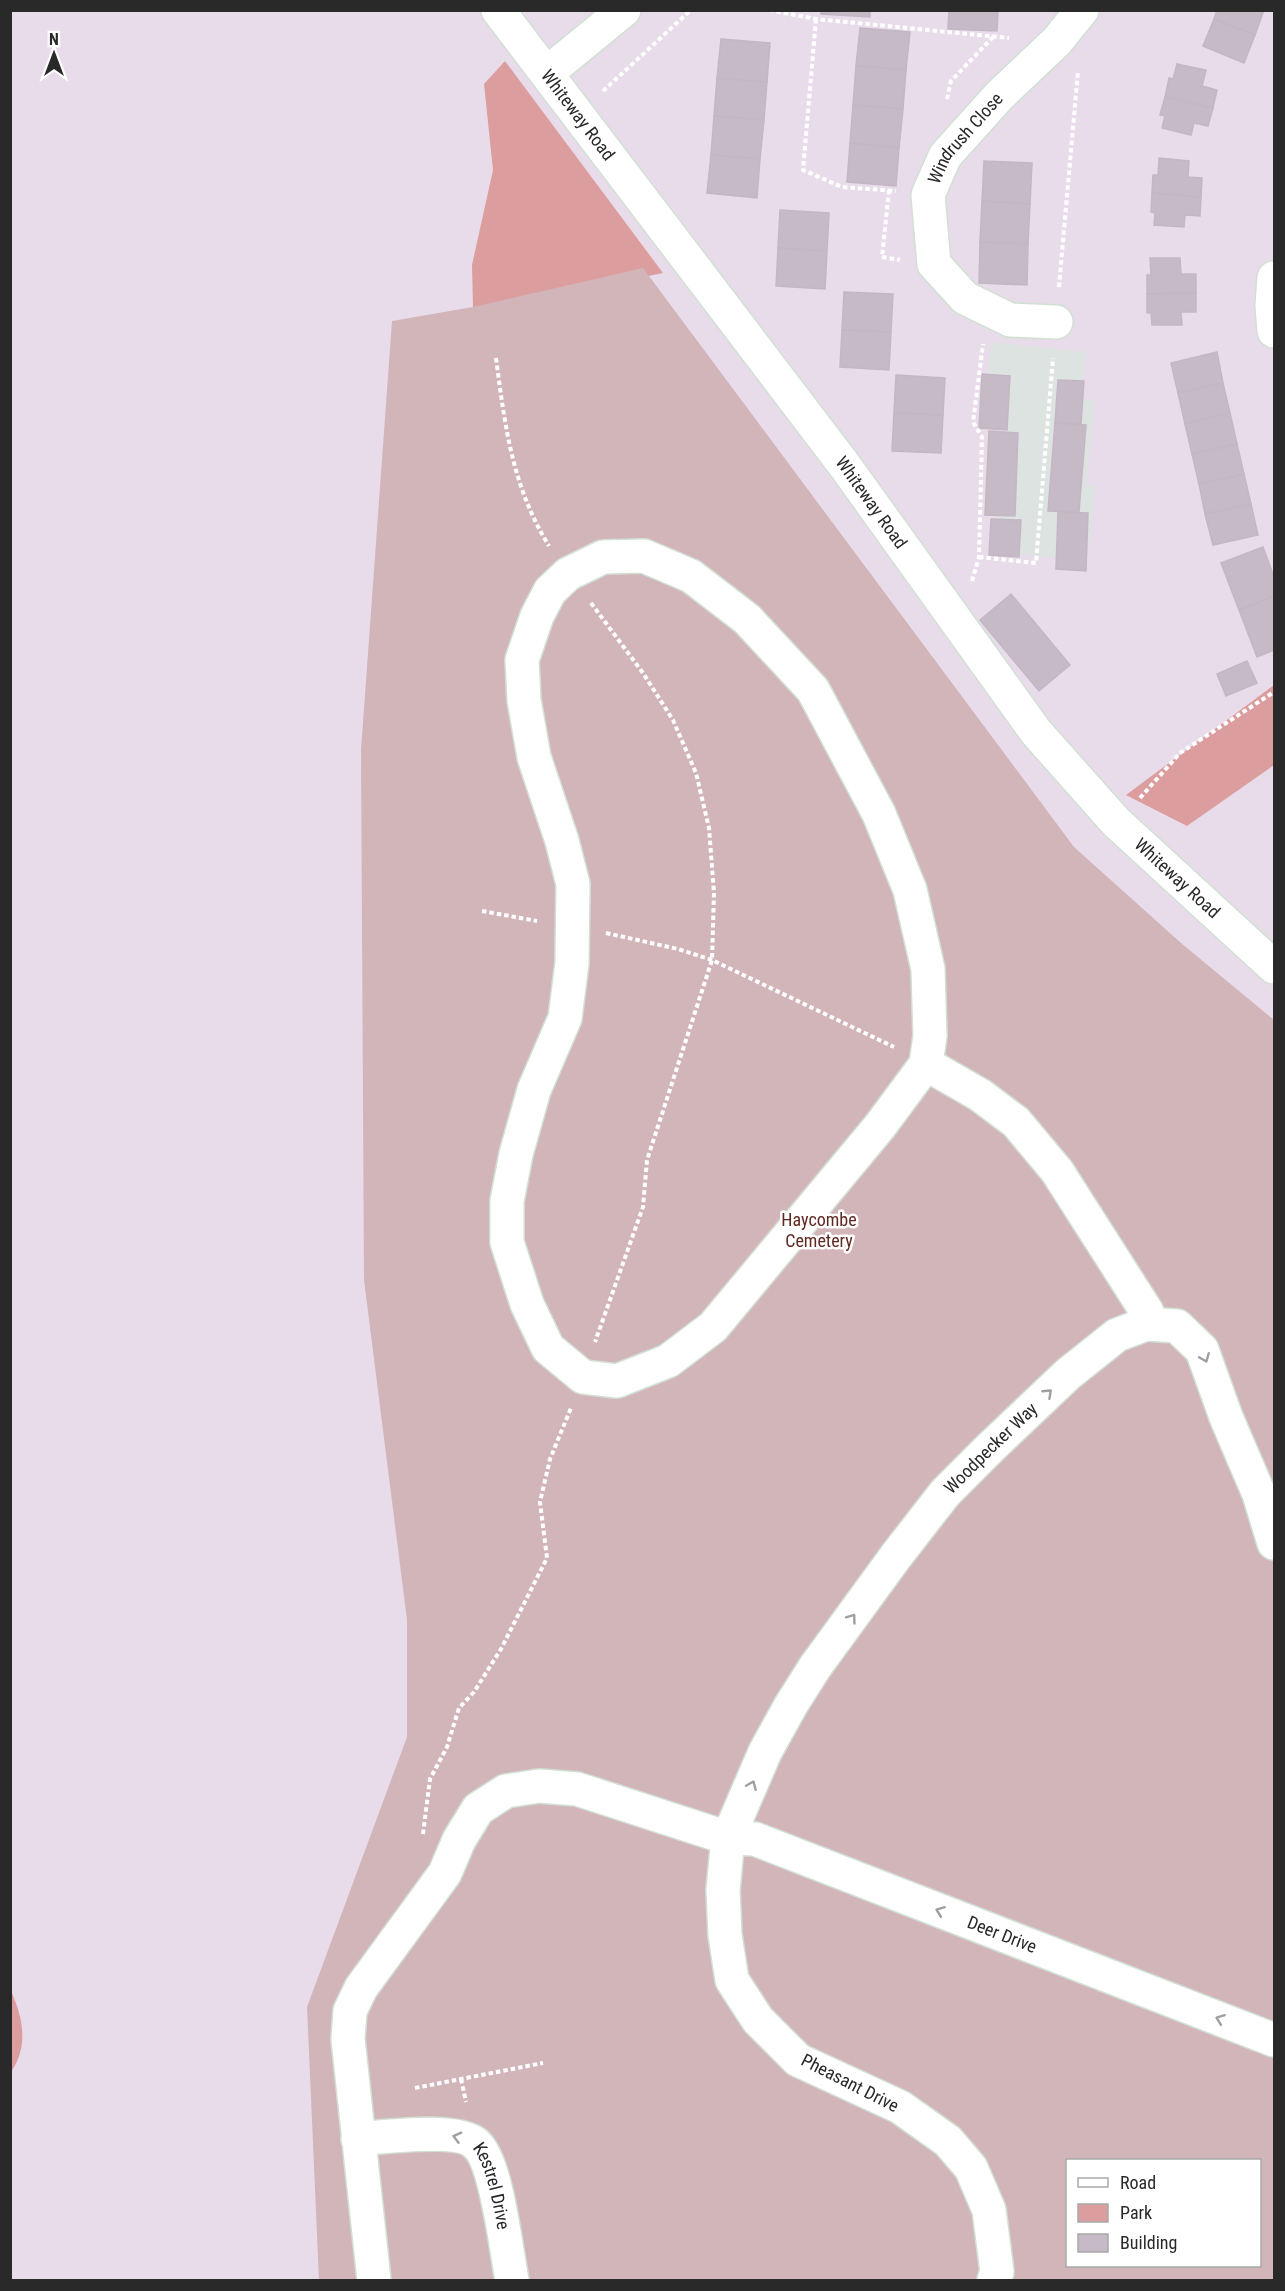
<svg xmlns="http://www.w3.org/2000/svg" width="1285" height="2291" font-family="'Roboto Condensed',sans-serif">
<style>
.industrial{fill:#dce3e0}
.green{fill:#dc9d9e}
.cemetery{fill:#d2b5b9;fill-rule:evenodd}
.building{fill:#c5bac5;stroke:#c5b6c5;stroke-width:1.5}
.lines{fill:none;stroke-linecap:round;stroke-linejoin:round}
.minor-casing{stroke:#d1e0d3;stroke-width:36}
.path{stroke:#fff;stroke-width:4;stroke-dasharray:4.5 3;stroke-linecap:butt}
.minor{stroke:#fff;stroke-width:33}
.oneway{stroke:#9f9f9f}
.labels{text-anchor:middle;stroke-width:5;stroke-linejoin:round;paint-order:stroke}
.street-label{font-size:18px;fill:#292929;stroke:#fff}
.park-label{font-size:18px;fill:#5f2820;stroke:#fff}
</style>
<rect width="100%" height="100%" fill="#e8dcea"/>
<polygon class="industrial" points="991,342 1086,352 1081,399 1095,401 1086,485 1095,486 1087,562 995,551 1007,443 991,442 996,405 985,403"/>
<g class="green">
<polygon points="505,61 663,273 495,308 473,307 472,265 493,170 484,84"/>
<polygon points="1274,685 1274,765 1187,826 1126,795"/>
<path d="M11,1991C23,2018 29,2046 11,2072Z"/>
</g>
<path class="cemetery" d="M643,268L1074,847L1181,943L1274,1020V2280H319L307,2007L407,1737V1620L364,1280L361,750L392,321L473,307ZM1068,2160H1260V2266H1068Z"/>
<g class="building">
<polygon points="821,10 870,10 870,17 821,14"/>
<polygon points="949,10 998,10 997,31 948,29"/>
<polygon points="1217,10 1264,10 1255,35 1214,19"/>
<polygon points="1214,19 1255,35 1244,63 1203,46"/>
<polygon points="860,28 910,32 906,70 856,66"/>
<polygon points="721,39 770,43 767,82 717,78"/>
<polygon points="1177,64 1206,70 1202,86 1217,90 1213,108 1165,97 1169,78 1173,79"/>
<polygon points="856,66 906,70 903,109 853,105"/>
<polygon points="717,78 767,82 764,120 714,116"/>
<polygon points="1165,97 1213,108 1208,126 1194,123 1191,135 1162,128 1165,116 1160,115"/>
<polygon points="853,105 903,109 899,148 850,143"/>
<polygon points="714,116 764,120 760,159 711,155"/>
<polygon points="850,143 899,148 896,186 847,182"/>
<polygon points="711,155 760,159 757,198 707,193"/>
<polygon points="1159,158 1189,161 1188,177 1202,178 1201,197 1152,193 1153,175 1158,175"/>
<polygon points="984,161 1032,163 1030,204 982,201"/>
<polygon points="1152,193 1201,197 1200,216 1185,215 1184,227 1154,225 1155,213 1151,212"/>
<polygon points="982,201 1030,204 1028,244 980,242"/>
<polygon points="780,210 829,213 827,251 778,248"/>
<polygon points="980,242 1028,244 1027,285 979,283"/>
<polygon points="778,248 827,251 825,289 776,286"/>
<polygon points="1150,258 1180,258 1181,274 1196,274 1196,293 1147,294 1147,275 1151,275"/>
<polygon points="844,292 893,294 891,332 842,330"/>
<polygon points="1196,293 1196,312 1181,312 1182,325 1152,325 1151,313 1147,313 1147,294"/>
<polygon points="842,330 891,332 889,370 840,367"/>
<polygon points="1217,352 1223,383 1178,393 1171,363"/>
<polygon points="982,374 1010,376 1007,430 979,428"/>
<polygon points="896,375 945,378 943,415 894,413"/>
<polygon points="1058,380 1084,381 1081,424 1055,423"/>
<polygon points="1223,383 1230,413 1185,424 1178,393"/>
<polygon points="894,413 943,415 941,453 892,451"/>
<polygon points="1230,413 1237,444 1192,454 1185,424"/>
<polygon points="1055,423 1086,425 1079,512 1048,511"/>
<polygon points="989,431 1018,433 1015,516 985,515"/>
<polygon points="1237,444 1244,474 1199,484 1192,454"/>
<polygon points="1244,474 1251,504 1205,514 1199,484"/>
<polygon points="1251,504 1258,535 1213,545 1205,514"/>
<polygon points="1058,512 1088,513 1086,571 1056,569"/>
<polygon points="991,519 1021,520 1019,557 989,555"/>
<polygon points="1263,547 1274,577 1274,596 1239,610 1221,563"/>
<polygon points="1011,594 1070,665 1039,691 980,620"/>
<polygon points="1274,596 1274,650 1257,657 1239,610"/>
<polygon points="1247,661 1257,683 1226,696 1217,674"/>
</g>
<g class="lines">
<defs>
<g id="minor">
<path id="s1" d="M498,10L845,466L1036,732L1116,822L1274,967"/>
<polyline points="547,73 624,10"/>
<polyline points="1274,278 1272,305 1274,331"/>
<path id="s2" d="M1056,322L1010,320L965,298L934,264L928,195L945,156L999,96L1057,41L1082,10"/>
<polygon points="644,556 691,576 747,619 813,690 879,814 910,890 928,969 930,1036 926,1064 880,1126 713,1327 668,1361 617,1381 583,1377 548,1348 527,1304 507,1242 507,1201 516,1154 534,1090 565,1018 572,963 573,884 562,841 534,757 524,700 522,660 537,616 550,591 568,574 603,557"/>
<polyline points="926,1064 980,1095 1016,1122 1057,1171 1147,1312 1146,1324"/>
<path id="s3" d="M358,2139C383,2137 459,2127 476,2144C497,2162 506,2250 512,2280"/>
<path id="s4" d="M374,2280L348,2039L350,2011L361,1988L445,1873L459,1840L478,1809L506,1791L539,1786L577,1789L728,1838L755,1839L1274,2040"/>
<path id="s5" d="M994,2280L997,2272L989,2210L971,2168L948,2141L900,2107L798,2060L758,2020L732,1980L725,1935L723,1890L728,1838L765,1752L791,1705L815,1667L896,1556L945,1493L990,1448L1068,1374L1117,1335L1146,1324L1177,1326L1202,1350L1226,1417L1259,1494L1274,1543"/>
</g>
</defs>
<use href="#minor" class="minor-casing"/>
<g class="path">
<polyline points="769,10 816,19 1009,38"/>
<polyline points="816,19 803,170 842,187 896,191"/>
<polyline points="603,91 691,10"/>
<polyline points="947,99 951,81 993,37"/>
<polyline points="889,190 882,257 900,260"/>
<polyline points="1059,287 1078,71"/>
<path d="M496,358C505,426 512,486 549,546"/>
<polyline points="979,557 1036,563 1053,358"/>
<polyline points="972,581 979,557 982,437 973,422 983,344"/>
<polyline points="591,603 643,673 673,720 696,773 709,828 714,893 712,960 647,1160 643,1207 595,1342"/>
<polyline points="1140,798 1180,753 1274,692"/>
<polyline points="482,911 537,921"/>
<polyline points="606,933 678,949 712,960 894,1047"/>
<polyline points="423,1834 430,1779 447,1747 459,1708 474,1692 501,1649 547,1558 540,1502 550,1459 571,1408"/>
<polyline points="461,2079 466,2102"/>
<polyline points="415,2088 543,2063"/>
</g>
<use href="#minor" class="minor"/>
</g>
<defs><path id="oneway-chevron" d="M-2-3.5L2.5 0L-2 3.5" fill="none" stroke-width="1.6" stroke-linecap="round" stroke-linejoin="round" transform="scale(1.5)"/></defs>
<g class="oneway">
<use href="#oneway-chevron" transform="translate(1205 1358) rotate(68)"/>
<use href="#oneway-chevron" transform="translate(1048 1393) rotate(-43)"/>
<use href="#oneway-chevron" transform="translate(852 1618) rotate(-54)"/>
<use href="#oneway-chevron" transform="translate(752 1785) rotate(-67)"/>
<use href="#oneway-chevron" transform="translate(940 1911) rotate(-159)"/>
<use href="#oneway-chevron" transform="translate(1220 2019) rotate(-159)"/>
<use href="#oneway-chevron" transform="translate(457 2137) rotate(-165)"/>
</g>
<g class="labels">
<g class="street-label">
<text dy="6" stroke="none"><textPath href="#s1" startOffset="132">Whiteway Road</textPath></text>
<text dy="6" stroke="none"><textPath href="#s2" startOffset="280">Windrush Close</textPath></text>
<text dy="6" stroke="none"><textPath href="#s1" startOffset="618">Whiteway Road</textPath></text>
<text dy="6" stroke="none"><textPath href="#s1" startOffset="1104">Whiteway Road</textPath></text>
<text dy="6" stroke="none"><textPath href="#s5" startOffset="1044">Woodpecker Way</textPath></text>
<text dy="6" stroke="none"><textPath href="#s4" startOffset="1066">Deer Drive</textPath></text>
<text transform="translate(850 2083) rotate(27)" y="6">Pheasant Drive</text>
<text dy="6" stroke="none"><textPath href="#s3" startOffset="166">Kestrel Drive</textPath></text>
</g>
<g class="park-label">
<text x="819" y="1226">Haycombe<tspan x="819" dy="21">Cemetery</tspan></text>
</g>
</g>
<rect width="1285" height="2291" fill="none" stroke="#292929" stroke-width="24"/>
<rect x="1066" y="2159" width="195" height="108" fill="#ffffff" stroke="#a9a9a9" stroke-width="1.5"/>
<rect x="1078" y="2178" width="30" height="9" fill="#ffffff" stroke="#a9a9a9" stroke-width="1.5"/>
<text x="1120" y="2189" font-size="18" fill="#292929">Road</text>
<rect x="1078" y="2204" width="30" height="18" fill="#dc9d9e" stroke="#a9a9a9" stroke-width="1.5"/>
<text x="1120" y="2219" font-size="18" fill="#292929">Park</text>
<rect x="1078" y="2234" width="30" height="18" fill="#c5bac5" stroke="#a9a9a9" stroke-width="1.5"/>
<text x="1120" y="2249" font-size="18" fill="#292929">Building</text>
<g transform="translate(54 54)" stroke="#ffffff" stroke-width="4.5" paint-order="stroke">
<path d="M0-4.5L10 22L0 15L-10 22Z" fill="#292929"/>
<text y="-9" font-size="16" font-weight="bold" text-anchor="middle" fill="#292929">N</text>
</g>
</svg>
